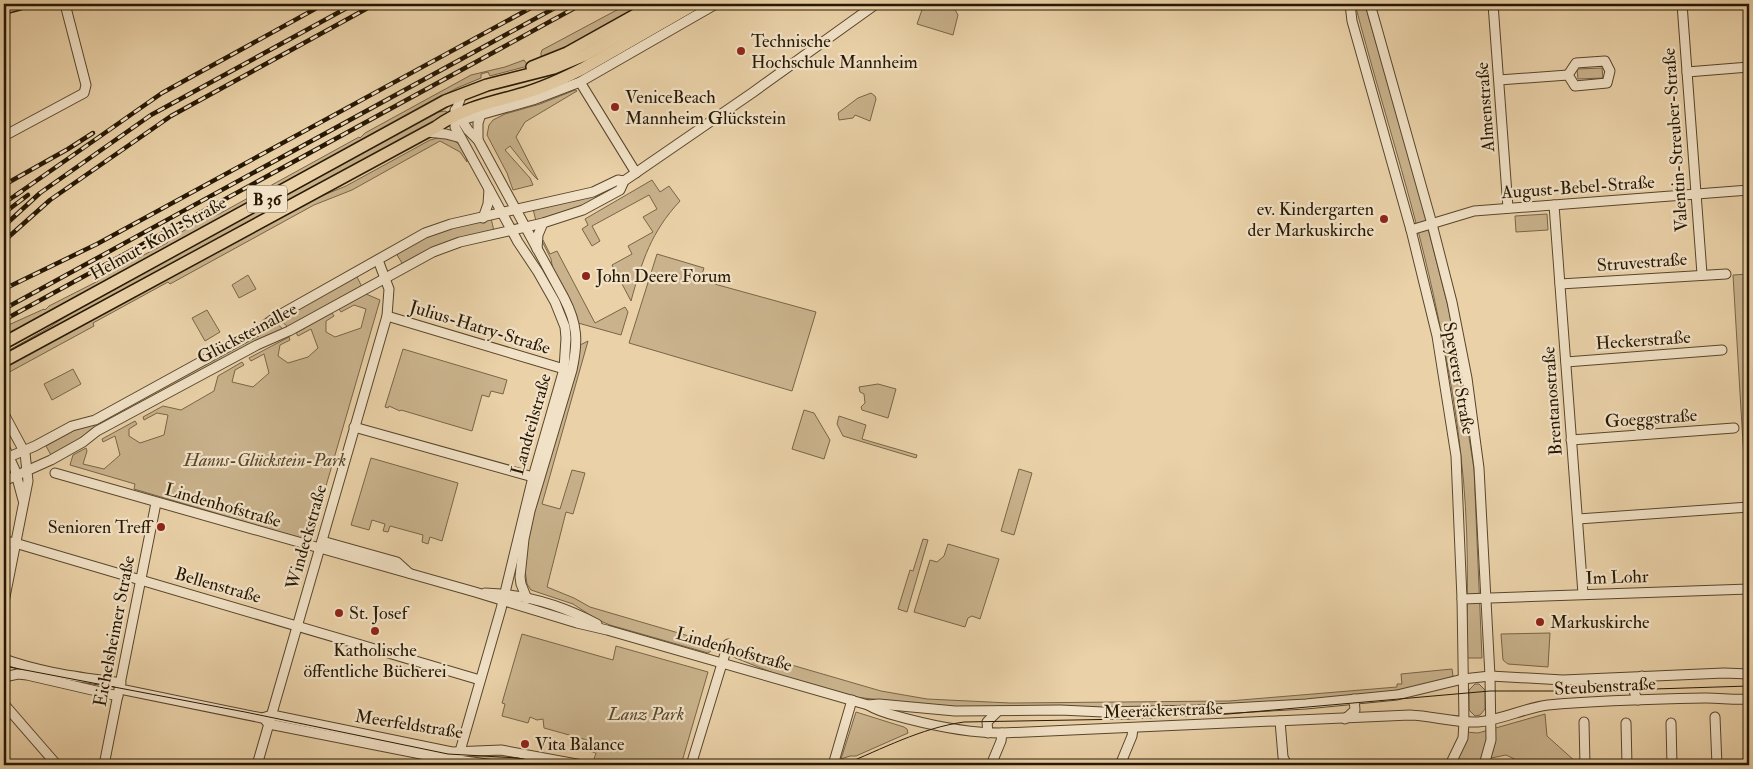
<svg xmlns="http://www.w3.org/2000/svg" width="1753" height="769" font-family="'IM FELL Double Pica',serif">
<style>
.green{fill:#c9b28c;stroke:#786548}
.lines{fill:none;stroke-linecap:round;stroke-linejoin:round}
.minor-casing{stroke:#57462c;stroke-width:11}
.major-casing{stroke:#261803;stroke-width:14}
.minor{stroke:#f1e1c6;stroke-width:9}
.major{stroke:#ead1a8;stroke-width:11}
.tram{stroke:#261803;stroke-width:1}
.rail-casing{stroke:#261803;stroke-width:4.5}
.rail{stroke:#f1e1c6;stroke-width:2.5;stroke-dasharray:8;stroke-linecap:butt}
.poi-dot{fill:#8f2418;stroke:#f1e1c6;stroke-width:2}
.labels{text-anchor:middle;stroke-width:4.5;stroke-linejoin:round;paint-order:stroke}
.shield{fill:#f1e1c6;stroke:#63543e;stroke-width:1}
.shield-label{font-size:16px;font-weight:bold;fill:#261803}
.poi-label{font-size:18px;fill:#261803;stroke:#f1e1c6;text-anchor:start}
.street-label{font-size:18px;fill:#261803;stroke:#f1e1c6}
.park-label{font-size:18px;font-style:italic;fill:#57462c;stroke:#f1e1c6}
</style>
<rect width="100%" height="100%" fill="#ead1a8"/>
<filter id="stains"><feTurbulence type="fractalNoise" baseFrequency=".004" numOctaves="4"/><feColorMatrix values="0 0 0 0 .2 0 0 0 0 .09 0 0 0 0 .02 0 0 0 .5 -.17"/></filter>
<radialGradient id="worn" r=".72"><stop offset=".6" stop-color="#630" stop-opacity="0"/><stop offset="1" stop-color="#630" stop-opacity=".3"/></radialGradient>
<g class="green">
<polygon points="628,4 647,4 541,60 541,53 542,50"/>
<polygon points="924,4 952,4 958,15 953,35 917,24"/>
<path d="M1355,4H1365L1427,220L1429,232L1449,310L1474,469L1482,658H1466C1468,591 1469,523 1461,457C1457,417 1450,377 1442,337C1421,224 1384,115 1355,4Z"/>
<path d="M524,60L528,66L490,76L488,72L481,74V78L457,88L4,336V327L44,309L45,310L49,306L98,281L103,276L167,243C174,234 207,218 219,214L359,137L360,138L365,133L471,75L505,67Z"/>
<polygon points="1602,68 1603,78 1578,79 1577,69"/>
<polygon points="575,90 577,91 525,122 516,137 538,180 534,176 510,146 505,150 530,178 533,185 513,190 507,173 487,135 489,125 493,120 505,114 540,104"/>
<polygon points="871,93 875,96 876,99 870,121 855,115 853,118 839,120 838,113 858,98"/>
<polygon points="446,111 448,113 447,115 4,356 4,353 50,327 69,314 419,122 438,112"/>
<path d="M442,137C455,139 466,146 467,162L460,152L440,141L352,190L314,205L170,284L168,282L93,323L94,326L4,375V369L7,366L314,199L346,186L430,140Z"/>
<path d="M652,180L660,192L669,186L680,201C651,232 642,261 631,301L612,265L632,254L628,246L653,232L643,217L657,209L649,195L592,226L600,241L592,246L582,229L588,225L585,219Z"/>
<polygon points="619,184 613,189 573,211 536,221 533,209"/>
<polygon points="1547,214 1548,230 1516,232 1515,216"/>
<polygon points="491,218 494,231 403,265 396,253 439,230"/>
<polygon points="543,240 550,254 557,251 595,323 625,307 628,312 621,335 578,323 553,270 551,259 542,241"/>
<polygon points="657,254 704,268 700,280 816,312 792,391 629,343"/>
<polygon points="1749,274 1749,326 1746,344 1749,392 1749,459 1744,460 1733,275"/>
<polygon points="248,275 256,289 239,298 232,285"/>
<polygon points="356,275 362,287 289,328 278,318"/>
<polygon points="366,294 380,300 310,541 134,489 135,484 70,465 73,455 86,448 87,451 83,464 104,469 120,455 115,436 103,442 102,439 135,421 137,424 129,429 129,436 140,443 164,435 168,415 157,413 144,420 143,417 163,406 181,410 214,391 218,376 242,362 244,365 235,370 232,382 253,387 269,373 264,354 251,361 249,358 289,337 290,340 280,345 278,356 288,363 308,357 318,348 311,329 298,336 296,333 332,313 334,316 326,321 326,332 335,337 361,328 366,309 354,305 341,312 339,309"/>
<polygon points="207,310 220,332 205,341 192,318"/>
<polygon points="274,321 284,330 52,457 46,446"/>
<polygon points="588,341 542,504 560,509 572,470 585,473 573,514 566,512 547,587 574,598 590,607 716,644 715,648 708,653 610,625 596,619 573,604 531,590 527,584 525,570 529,527 580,345"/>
<polygon points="403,349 507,380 503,394 491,391 489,397 482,395 472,431 401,410 400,411 389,406 388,408 385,407"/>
<polygon points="73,369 81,384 52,400 44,384"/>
<polygon points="878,384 896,389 888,418 862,410 861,407 865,403 864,394 860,392 859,387"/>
<polygon points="804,410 814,413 830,440 824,459 792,449"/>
<polygon points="839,416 866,425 862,439 917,455 916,458 843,436 837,424"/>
<polygon points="371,458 458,483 442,541 430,537 428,544 422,542 423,535 390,526 388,532 383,531 385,524 372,520 369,530 351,525"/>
<polygon points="1019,469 1032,473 1014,535 1001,531"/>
<polygon points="923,539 928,540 907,612 898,609 910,570 913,571"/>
<polygon points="948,544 999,559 980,619 972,616 968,618 965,627 914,612 930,560 937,562 944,556"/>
<polygon points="1550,633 1548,667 1508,664 1503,660 1501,634"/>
<polygon points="522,634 613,660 616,646 708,672 681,765 605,765 593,762 596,753 585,750 587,740 544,728 543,719 537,720 530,717 528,723 502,716 505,704 502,703"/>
<polygon points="735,646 740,650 881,691 927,699 1010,703 1229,701 1397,687 1397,684 1402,684 1401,674 1452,669 1453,676 1445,680 1396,693 1240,707 991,709 930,705 854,697 791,680 728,655"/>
<polygon points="1475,684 1479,684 1485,690 1485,709 1480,715 1475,716 1469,710 1469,690"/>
<polygon points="856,712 904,727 907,729 908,733 856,756 850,756 841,759"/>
<polygon points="1545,714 1547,736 1576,762 1573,765 1527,765 1506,755 1486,759 1477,765 1450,765 1465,732 1478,733"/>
<polygon points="490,749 582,765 494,765 458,760 460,751"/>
</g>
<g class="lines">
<defs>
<g id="minor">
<polyline points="1350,4 1352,21 1411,230 1437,336 1456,456 1462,599 1464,722 1463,738 1450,765"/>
<polyline points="1370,4 1432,224 1452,302 1467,378 1479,468 1490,676 1491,740 1484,765"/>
<polyline points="1493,4 1508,208"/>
<polyline points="1682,4 1702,274"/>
<polygon points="1605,61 1610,71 1607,83 1575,86 1568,75 1576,63"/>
<polyline points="1687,72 1749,67"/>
<polyline points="1499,80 1568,75"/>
<polyline points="580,82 636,173"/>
<path d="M455,110L468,130L478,140L564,298C578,325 578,342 572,370L530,511L524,539L520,577L521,584L527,599"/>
<polyline points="458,121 533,100 580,82 716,4"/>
<polyline points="427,132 446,134 461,138"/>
<polyline points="4,136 84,93 86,85 65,4"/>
<polyline points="478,140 478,123 482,111"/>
<polyline points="1554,205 1583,594"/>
<polyline points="483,218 488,204 489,189"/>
<polyline points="1411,230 1474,211 1749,190"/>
<polyline points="537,249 538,235 543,223"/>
<polyline points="1560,284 1726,274"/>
<polyline points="387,316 564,369"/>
<polyline points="1566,362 1722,350"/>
<polyline points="4,414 25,453 28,481 4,602"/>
<polyline points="354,427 533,477"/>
<polyline points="1571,440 1734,428"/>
<polyline points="4,446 15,470 23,500"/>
<polyline points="4,459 35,446 72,426 95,420 257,331 276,317 425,233 451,224 593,192 618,180 624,181"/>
<path d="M55,473L475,592L577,623L607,630L868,705C881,713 894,715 908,719C939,727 970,733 1002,733L1410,715C1433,716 1455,723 1478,722C1502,720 1524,708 1548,705C1600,700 1655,699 1707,698C1721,698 1735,700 1749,699"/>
<polyline points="4,481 51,460 83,442 97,431 257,345 289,331 433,252 460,242 543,223 583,210 620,190 624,181 752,93 876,4"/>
<polyline points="1578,519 1749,507"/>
<polyline points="4,541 15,543 480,680"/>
<polyline points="322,541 397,562 409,573"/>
<path d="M485,593C523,594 563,606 597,624"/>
<polyline points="1462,599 1749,589"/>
<path d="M4,659C42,673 81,677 121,683"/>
<polyline points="4,677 18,674 27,675 118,696"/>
<polyline points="120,689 262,718 272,715 452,752 501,750 582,765"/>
<path d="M1638,700C1631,690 1635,685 1642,676"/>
<polyline points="4,704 57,765"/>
<polyline points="868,705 879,704 955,711 1060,710 1103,712 1197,710 1306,704 1397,695 1463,679 1490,676 1563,680 1724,673 1749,674"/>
<polyline points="1715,717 1717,765"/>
<polyline points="1345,719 1355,710 1354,699"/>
<polyline points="266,721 269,724 451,760 458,760 494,765"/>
<polyline points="1280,721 1283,757 1287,765"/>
<polyline points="1584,722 1585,765"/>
<polyline points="1626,723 1627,765"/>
<polyline points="1671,723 1672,765"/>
<polyline points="988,733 987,722 998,711"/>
<polyline points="104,765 156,503"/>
<polyline points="257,765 387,316 389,289 378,260"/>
<polyline points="456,765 501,609 533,477 564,369 566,338 565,327 555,302 538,272 518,242 455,127 455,113 462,94"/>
<polyline points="691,765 728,644"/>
<polyline points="833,765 852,700"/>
<polyline points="991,765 1001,741 1002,733"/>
<polyline points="1120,765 1132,736 1133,728"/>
</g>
<g id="major">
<polyline points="4,8 19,4"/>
<polyline points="532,67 567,53 655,4"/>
<polyline points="4,343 445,101 487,85 554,68 585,55 675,4"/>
<path d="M4,361L436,127C463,107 494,102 525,93C545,87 564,78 582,69L695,4"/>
</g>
</defs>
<use href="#minor" class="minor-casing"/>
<use href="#major" class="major-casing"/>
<use href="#minor" class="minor"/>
<use href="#major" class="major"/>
<g class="tram">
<polyline points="4,666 245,712 448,754 518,758 552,765"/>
<path d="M843,765C882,749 921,728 964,722L1129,719L1228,714L1490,691H1591L1749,686"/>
</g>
<defs>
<g id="rail">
<polyline points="4,185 68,149 93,133"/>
<polyline points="16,195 162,93 324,4"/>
<polyline points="4,203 22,191"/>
<polyline points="4,213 28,195"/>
<polyline points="4,226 40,193 151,115 354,4"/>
<polyline points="4,241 50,200 171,116 375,4"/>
<polyline points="4,289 97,244 538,4"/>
<polyline points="4,309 562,4"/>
<polyline points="4,320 582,4"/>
</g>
</defs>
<use href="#rail" class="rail-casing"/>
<use href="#rail" class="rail"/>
</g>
<g class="poi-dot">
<circle cx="741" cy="51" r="5"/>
<circle cx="615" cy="107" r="5"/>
<circle cx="1384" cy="219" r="5"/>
<circle cx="586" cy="276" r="5"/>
<circle cx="161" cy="527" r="5"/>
<circle cx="339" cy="613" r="5"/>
<circle cx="1540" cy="622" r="5"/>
<circle cx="375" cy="631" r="5"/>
<circle cx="525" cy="744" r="5"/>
</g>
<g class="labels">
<rect class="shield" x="247" y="185.5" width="40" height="27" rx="4"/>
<g class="shield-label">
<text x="267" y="205">B 36</text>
</g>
<g class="poi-label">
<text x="751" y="47">Technische<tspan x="751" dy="21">Hochschule Mannheim</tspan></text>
<text x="625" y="103">VeniceBeach<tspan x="625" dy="21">Mannheim Glückstein</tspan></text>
<text x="1374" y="215" text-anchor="end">ev. Kindergarten<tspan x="1374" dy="21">der Markuskirche</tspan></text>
<text x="596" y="282">John Deere Forum</text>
<text x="151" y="533" text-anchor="end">Senioren Treff</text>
<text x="349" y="619">St. Josef</text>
<text x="1550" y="628">Markuskirche</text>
<text x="375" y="656" text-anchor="middle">Katholische<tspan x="375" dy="21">öffentliche Bücherei</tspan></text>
<text x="535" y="750">Vita Balance</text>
</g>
<g class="street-label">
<text transform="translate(1485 107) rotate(-94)" y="6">Almenstraße</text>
<text transform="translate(1675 140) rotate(-94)" y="6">Valentin-Streuber-Straße</text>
<text transform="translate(1578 187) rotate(-4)" y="6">August-Bebel-Straße</text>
<text transform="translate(158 238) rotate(-29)" y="6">Helmut-Kohl-Straße</text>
<text transform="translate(1642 262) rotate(-4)" y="6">Struvestraße</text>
<text transform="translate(480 327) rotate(17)" y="6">Julius-Hatry-Straße</text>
<text transform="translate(247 333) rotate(-28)" y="6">Glücksteinallee</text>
<text transform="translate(1643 340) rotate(-4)" y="6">Heckerstraße</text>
<text transform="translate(1459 378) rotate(80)" y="6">Speyerer Straße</text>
<text transform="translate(1552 401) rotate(-94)" y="6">Brentanostraße</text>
<text transform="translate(1651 418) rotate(-4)" y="6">Goeggstraße</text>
<text transform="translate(531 424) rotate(-74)" y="6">Landteilstraße</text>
<text transform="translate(223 505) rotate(16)" y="6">Lindenhofstraße</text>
<text transform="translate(306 537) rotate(-74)" y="6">Windeckstraße</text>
<text transform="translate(1617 577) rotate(-2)" y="6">Im Lohr</text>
<text transform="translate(218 585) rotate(16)" y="6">Bellenstraße</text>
<text transform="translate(114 631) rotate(-79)" y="6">Eichelsheimer Straße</text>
<text transform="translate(734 649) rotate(16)" y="6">Lindenhofstraße</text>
<text transform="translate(1605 686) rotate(-3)" y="6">Steubenstraße</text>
<text transform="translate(1163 710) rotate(-2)" y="6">Meeräckerstraße</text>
<text transform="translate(409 724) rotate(9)" y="6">Meerfeldstraße</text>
</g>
<g class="park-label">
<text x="265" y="466">Hanns-Glückstein-Park</text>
<text x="646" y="720">Lanz Park</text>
</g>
</g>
<rect width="1753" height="769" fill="none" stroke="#ead1a8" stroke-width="20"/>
<rect x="5" y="5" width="1743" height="759" fill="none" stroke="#261803" stroke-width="2.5"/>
<rect x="10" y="10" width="1733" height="749" fill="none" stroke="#261803"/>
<rect width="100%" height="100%" filter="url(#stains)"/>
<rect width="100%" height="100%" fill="url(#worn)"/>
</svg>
